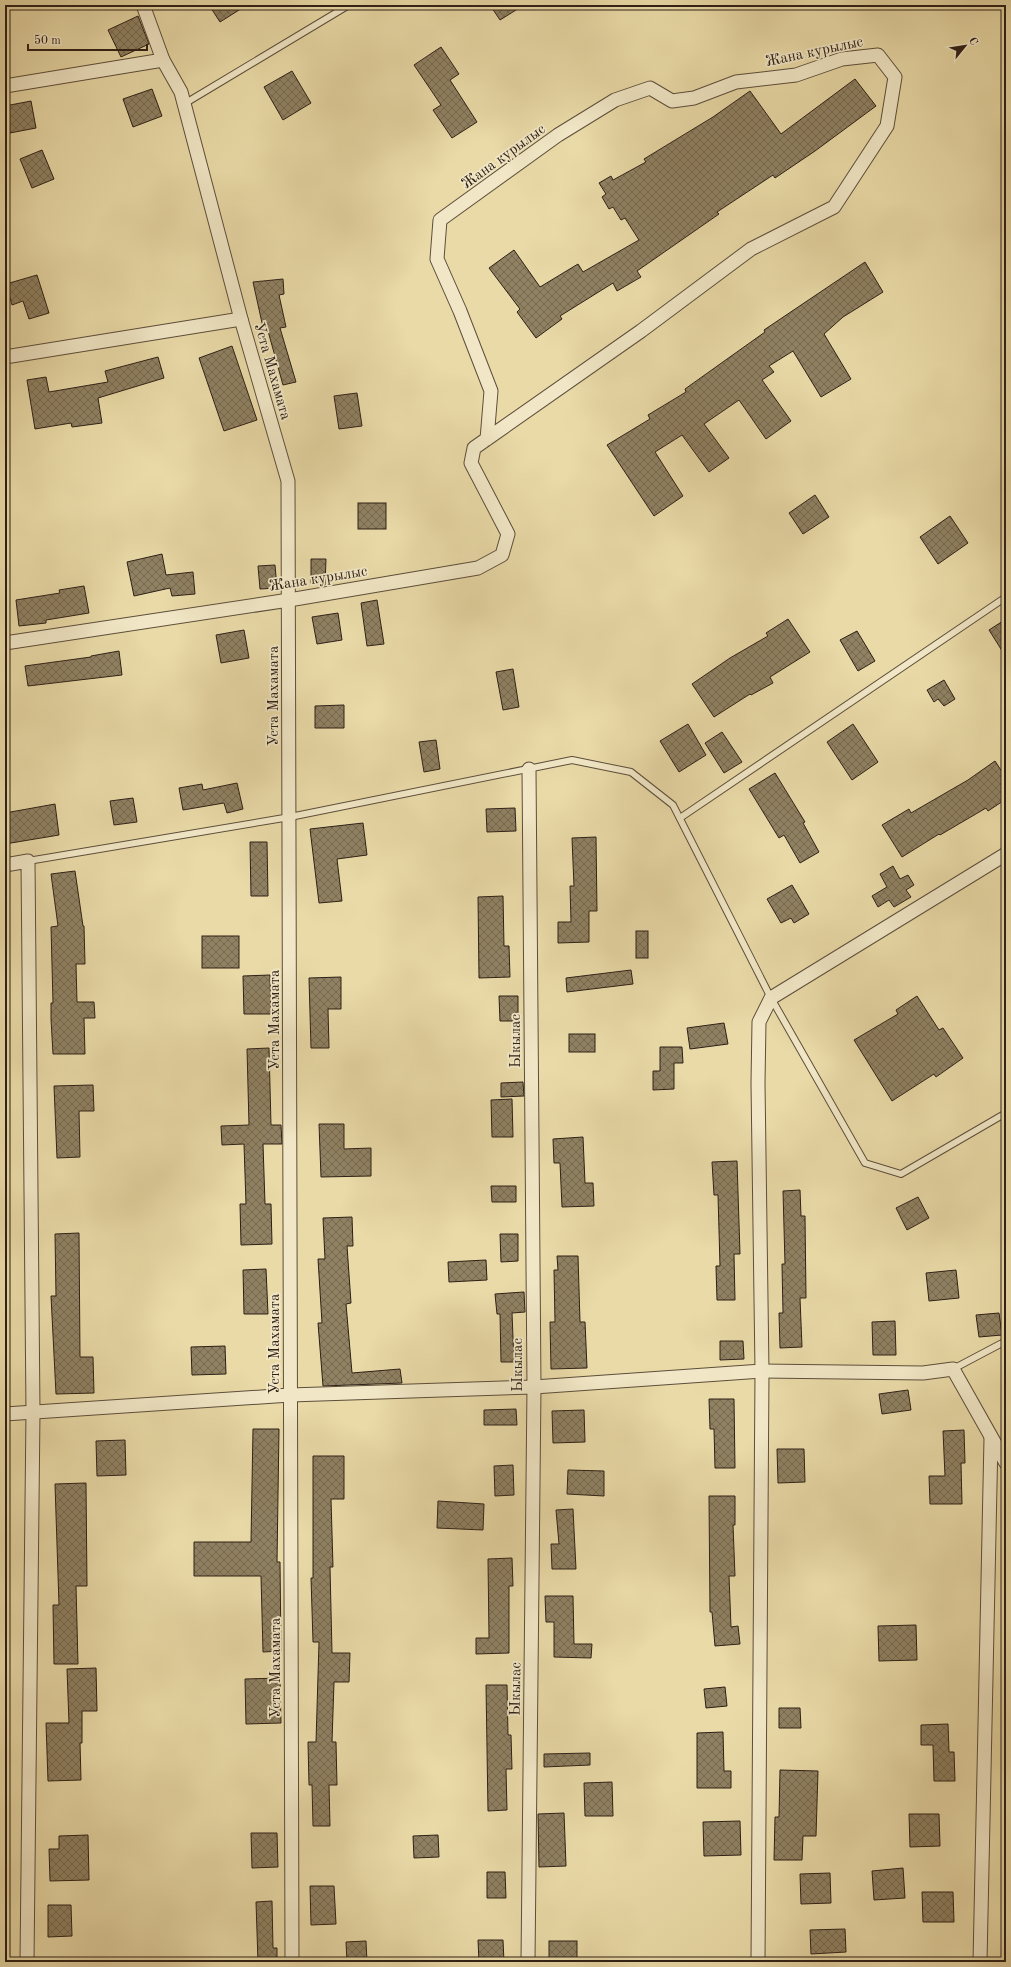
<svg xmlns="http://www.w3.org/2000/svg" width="1011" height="1967" font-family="'Old Standard TT',serif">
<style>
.building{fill:url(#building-cross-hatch);stroke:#2e2017}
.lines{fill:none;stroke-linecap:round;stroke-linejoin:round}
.service-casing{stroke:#5d4e3b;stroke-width:8}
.minor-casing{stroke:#5d4e3b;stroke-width:15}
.service{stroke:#f1e7c6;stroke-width:6}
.minor{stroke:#f1e7c6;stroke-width:13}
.labels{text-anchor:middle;stroke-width:3.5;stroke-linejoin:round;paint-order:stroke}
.street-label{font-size:15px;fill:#2e2017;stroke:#f1e7c6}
</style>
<defs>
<pattern id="building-cross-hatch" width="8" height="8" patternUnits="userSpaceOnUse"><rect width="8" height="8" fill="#8f8162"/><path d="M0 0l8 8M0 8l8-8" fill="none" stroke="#756950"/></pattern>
</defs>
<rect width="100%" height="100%" fill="#e9daa7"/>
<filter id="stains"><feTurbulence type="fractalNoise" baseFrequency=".005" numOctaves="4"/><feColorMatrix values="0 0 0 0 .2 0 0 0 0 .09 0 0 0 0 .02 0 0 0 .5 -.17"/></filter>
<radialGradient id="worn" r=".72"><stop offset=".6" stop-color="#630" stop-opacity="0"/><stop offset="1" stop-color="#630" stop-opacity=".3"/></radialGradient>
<g class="building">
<polygon points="209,5 247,5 220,22"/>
<polygon points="490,5 524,5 500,20"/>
<polygon points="138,16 149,44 121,57 108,30"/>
<polygon points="441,47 459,74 450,80 477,122 452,138 433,110 441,105 414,65"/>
<polygon points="292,71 311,103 283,120 264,87"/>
<polygon points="855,79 876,106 815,151 775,178 773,175 717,212 719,214 637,271 641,277 617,291 613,283 560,316 562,319 536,338 517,312 520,309 489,268 514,250 540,287 578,264 583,272 639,240 625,218 621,220 613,207 609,209 602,197 606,194 599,183 611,176 613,180 646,162 644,159 713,117 750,91 781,134"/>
<polygon points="152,89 162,116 133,127 123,99"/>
<polygon points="31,101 36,128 10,133 5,106"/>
<polygon points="42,150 54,179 32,188 20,159"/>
<polygon points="865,262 883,292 843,317 824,334 851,379 821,397 793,351 769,366 774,372 762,380 791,421 766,439 739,400 704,424 729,458 709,472 682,435 655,452 683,496 654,516 607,445 650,419 648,415 686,392 685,389 765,332 764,330"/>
<polygon points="37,275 49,313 29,319 23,301 12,305 6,284"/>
<polygon points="283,279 284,294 279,295 286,327 280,328 296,382 283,385 268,331 264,332 253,282"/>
<polygon points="232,346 257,420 224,431 199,358"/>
<polygon points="158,357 164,378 98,398 102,423 72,427 71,423 35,429 27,380 46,377 49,392 108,382 105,371"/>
<polygon points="357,393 362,426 339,429 334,396"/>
<polygon points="815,495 829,517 803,534 789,513"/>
<rect x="358" y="503" width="28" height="26"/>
<polygon points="950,516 968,543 938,564 920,537"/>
<polygon points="162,554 166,575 193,572 195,594 172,596 170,588 134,596 127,562"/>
<polygon points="311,559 326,559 325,585 311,584"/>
<polygon points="275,565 277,588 260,589 258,566"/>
<polygon points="84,586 89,613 46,620 46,623 19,626 16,600 60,593 59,590"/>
<polygon points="377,600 384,644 367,646 361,603"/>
<polygon points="338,613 342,640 317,644 312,617"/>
<polygon points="788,619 810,652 770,677 773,683 751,695 750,694 714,717 692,684 730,658 768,636 766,633"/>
<polygon points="1006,619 1006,657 989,630"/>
<polygon points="244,630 249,658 221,663 216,635"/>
<polygon points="857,631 875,661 858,671 840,640"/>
<polygon points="119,651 122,675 28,686 25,666 91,657 91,656"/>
<polygon points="513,669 519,707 503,710 496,672"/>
<polygon points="944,680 955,699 944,706 938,699 934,702 927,690"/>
<polygon points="344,705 344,728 315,728 315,706"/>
<polygon points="688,724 706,755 679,772 660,741"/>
<polygon points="853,724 878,762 852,780 827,742"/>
<polygon points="722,732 742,762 724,773 705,743"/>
<polygon points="436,740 440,769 424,772 419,742"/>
<polygon points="995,761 1006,778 1006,799 988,811 986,808 940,835 939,834 902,857 882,825 909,809 911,813 968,780"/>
<polygon points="775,773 805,822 803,823 819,852 800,863 784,835 779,838 749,789"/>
<polygon points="237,783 243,809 227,813 224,803 183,810 179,788 202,784 203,790"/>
<polygon points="133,798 137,822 114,825 110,801"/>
<polygon points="55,804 59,835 5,844 5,813"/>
<polygon points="515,808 516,831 487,832 486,809"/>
<polygon points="363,823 367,855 337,859 342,901 319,903 310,829"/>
<polygon points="596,837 597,911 589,911 589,942 558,943 558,922 571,922 570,886 574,886 572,838"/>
<polygon points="250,842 267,842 268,896 251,896"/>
<polygon points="893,866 900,879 908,875 914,885 906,890 911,897 894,907 889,900 878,907 872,896 887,887 880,874"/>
<polygon points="75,871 83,926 84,926 85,964 76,964 77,1002 94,1002 95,1018 84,1018 85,1054 53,1054 51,1019 51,1003 53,1003 51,927 58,926 51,874"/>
<polygon points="792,885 809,914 794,923 791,918 781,923 767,899"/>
<polygon points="503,896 504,946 509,946 510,977 479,978 478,897"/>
<rect x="636" y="931" width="12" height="27"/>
<rect x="202" y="936" width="37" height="32"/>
<polygon points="631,970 633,984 567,992 566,978"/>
<polygon points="270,975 271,1014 244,1014 243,976"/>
<polygon points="341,977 341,1009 328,1009 329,1048 311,1048 309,978"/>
<polygon points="499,996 518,996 518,1021 500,1021"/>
<polygon points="917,996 939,1030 943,1028 963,1058 936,1077 934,1074 892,1101 854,1040 898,1014 896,1010"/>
<polygon points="724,1023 728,1044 690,1049 687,1028"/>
<rect x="569" y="1034" width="26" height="18"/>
<polygon points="660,1047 682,1047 683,1063 674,1063 674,1089 653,1090 653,1071 660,1071"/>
<polygon points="269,1048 271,1125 281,1125 282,1144 263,1144 265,1204 271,1204 272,1244 241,1245 240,1204 246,1204 244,1144 222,1145 221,1126 249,1125 247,1049"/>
<polygon points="523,1082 524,1096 501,1097 501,1083"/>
<polygon points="93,1085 94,1111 79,1111 80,1157 57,1158 54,1086"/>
<polygon points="512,1099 513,1137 492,1137 491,1100"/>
<polygon points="319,1124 344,1124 344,1149 371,1148 371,1176 321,1177"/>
<polygon points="583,1137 585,1183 593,1183 594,1206 562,1207 560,1163 554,1163 553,1139"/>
<polygon points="737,1161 740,1254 734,1254 735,1300 717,1300 716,1266 720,1266 718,1195 714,1195 712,1162"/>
<polygon points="491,1186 516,1186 516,1202 492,1202"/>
<polygon points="800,1190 801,1216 805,1216 806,1298 800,1298 802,1347 780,1348 779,1313 783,1313 782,1264 785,1264 783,1191"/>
<polygon points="918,1197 929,1218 907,1230 896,1208"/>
<polygon points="352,1217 353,1246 347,1246 351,1303 346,1304 352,1373 400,1369 402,1383 323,1386 318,1323 322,1323 318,1259 325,1259 323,1218"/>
<polygon points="79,1233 80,1357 93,1357 94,1393 56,1394 51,1296 56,1296 55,1234"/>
<polygon points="500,1234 518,1234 518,1261 501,1262"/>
<polygon points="557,1256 578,1256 580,1322 585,1322 587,1368 551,1369 550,1322 555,1322 554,1270 558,1270"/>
<polygon points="486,1260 487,1280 449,1282 448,1262"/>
<polygon points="266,1269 268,1314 244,1314 243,1270"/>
<polygon points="956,1270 959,1298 929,1301 926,1273"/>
<polygon points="524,1292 525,1312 512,1313 514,1362 501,1362 500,1314 497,1314 495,1294"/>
<polygon points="999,1313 1002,1335 979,1337 976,1315"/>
<polygon points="895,1321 896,1355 873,1355 872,1322"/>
<polygon points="720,1341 743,1341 744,1359 720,1360"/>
<polygon points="225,1346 226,1374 192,1375 191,1347"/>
<polygon points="908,1390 911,1410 882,1414 879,1394"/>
<polygon points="709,1399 734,1399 735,1468 715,1468 714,1429 710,1429"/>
<polygon points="516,1409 517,1425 484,1425 484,1410"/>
<polygon points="584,1410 585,1442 553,1443 552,1411"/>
<polygon points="253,1429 279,1429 277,1562 280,1562 281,1651 263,1652 261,1576 194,1576 194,1542 251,1542"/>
<polygon points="964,1430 965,1463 961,1463 962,1504 930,1504 929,1476 945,1476 943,1431"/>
<polygon points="125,1440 126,1475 97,1476 96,1441"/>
<polygon points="777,1449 804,1449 805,1482 778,1483"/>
<polygon points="313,1456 344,1456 344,1499 331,1499 333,1567 330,1567 332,1653 350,1653 349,1682 334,1682 332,1742 336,1742 337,1785 329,1785 330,1826 313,1826 312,1785 309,1785 308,1742 316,1742 319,1642 313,1642 311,1578 313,1578"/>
<polygon points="513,1465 514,1495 495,1496 494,1466"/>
<polygon points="568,1470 604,1471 604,1496 567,1494"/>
<polygon points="86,1483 87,1586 76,1586 78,1664 54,1664 53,1605 59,1605 55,1484"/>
<polygon points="709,1496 735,1496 735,1525 733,1525 735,1576 729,1576 731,1627 738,1626 740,1644 715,1646 712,1612 710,1612"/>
<polygon points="438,1501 484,1504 483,1530 437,1528"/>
<polygon points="573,1509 576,1569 552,1569 551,1544 559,1544 556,1510"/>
<polygon points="512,1558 513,1586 509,1586 509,1653 476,1654 476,1638 489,1638 488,1559"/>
<polygon points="545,1596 573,1596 574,1644 592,1644 591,1658 554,1657 554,1622 546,1622"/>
<polygon points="916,1625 917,1660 879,1661 878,1626"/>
<polygon points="96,1668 97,1711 82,1711 82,1743 80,1743 81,1780 48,1781 46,1723 69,1723 67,1669"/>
<polygon points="280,1678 281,1723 246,1724 245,1679"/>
<polygon points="486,1685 507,1685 508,1735 511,1735 512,1769 506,1769 507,1810 488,1811"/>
<polygon points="725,1687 727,1706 706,1708 704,1689"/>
<polygon points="779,1708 800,1708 801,1728 779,1728"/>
<polygon points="948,1724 949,1752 954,1752 955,1781 934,1781 933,1745 921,1745 921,1725"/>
<polygon points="723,1732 724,1771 731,1771 731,1788 697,1788 697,1733"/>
<polygon points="590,1753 590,1765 544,1767 544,1754"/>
<polygon points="780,1770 818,1771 816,1836 803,1836 802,1860 774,1860 775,1817 779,1817"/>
<polygon points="612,1782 613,1816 585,1816 584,1783"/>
<polygon points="564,1813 566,1866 539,1867 538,1814"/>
<polygon points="909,1814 939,1814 940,1846 910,1847"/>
<polygon points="740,1821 741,1855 704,1856 703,1822"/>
<polygon points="251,1833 277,1833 278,1867 252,1868"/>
<polygon points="88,1835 89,1880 50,1881 49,1849 59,1849 59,1836"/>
<polygon points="438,1835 439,1857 414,1858 413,1836"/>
<polygon points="903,1868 905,1898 874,1900 872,1871"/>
<polygon points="487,1872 505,1872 506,1898 487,1898"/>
<polygon points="830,1873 831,1903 801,1904 800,1874"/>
<polygon points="310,1886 334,1886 336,1924 311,1925"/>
<polygon points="922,1892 953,1892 954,1922 923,1922"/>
<polygon points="272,1901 273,1948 277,1948 277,1962 258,1962 256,1902"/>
<polygon points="48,1905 71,1905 72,1936 48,1937"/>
<polygon points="845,1929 846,1952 811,1954 810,1930"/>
<polygon points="478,1940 503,1940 504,1962 479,1962"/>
<polygon points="366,1941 367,1962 347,1962 346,1942"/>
<rect x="549" y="1941" width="28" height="21"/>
</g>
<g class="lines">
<defs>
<g id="service">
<polyline points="184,104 349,5"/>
<polyline points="680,818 1006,597"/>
<polyline points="28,861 290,817 572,760 631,772 673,805 771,998 865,1163 901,1174 1006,1113"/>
<polyline points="953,1369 1006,1341"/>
</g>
<g id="minor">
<polyline points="143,5 163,60 181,92 241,319 288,481 292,1962"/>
<polyline points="5,86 163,60"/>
<polyline points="5,357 241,319"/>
<polyline points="5,643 289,600 478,568 502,555 508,534 471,463 474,448 641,331 751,249 834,207 887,126 895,77 878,55 842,59 796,75 736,82 694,98 672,101 650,88 615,100 558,135 440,220 437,259 460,311 491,391 487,439"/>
<polyline points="5,865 28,861 33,1412 27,1962"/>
<polyline points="5,1414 290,1395 534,1387 762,1371 923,1373 953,1369 1006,1463"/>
<polyline points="528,1962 534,1387 529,769"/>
<polyline points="758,1962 762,1371 758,1083 759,1022 771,998 1006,854"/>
<polyline points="980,1962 991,1438"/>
</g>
</defs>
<use href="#service" class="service-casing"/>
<use href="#minor" class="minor-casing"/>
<use href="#service" class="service"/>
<use href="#minor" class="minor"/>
</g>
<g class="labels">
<g class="street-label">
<text transform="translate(814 51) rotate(-12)" y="5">Жана курылыс</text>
<text transform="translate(503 156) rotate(-36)" y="5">Жана курылыс</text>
<text transform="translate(273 371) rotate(74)" y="5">Уста Махамата</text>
<text transform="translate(318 578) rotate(-9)" y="5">Жана курылыс</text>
<text transform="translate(273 696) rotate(-90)" y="5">Уста Махамата</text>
<text transform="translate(274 1020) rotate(-90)" y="5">Уста Махамата</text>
<text transform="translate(515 1041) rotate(-90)" y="5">Ыкылас</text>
<text transform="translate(274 1344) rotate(-90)" y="5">Уста Махамата</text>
<text transform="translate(517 1365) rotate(-90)" y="5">Ыкылас</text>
<text transform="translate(275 1668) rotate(-90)" y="5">Уста Махамата</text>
<text transform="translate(515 1689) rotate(-89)" y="5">Ыкылас</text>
</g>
</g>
<rect width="1011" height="1967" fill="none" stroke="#e9daa7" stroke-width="20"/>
<rect x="6" y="6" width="999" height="1955" fill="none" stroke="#2e2017" stroke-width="2"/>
<rect x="10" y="10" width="991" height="1947" fill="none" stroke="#2e2017"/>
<g transform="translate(965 46) rotate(60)" stroke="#f1e7c6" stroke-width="3" paint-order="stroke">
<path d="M0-3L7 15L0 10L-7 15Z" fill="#2e2017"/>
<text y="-6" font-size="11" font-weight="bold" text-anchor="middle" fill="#2e2017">С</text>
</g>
<path d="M28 44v6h119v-6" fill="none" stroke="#2e2017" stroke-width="2"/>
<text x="34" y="44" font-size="12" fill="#2e2017" stroke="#f1e7c6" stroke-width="3" paint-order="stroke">50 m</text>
<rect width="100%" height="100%" filter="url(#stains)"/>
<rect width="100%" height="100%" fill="url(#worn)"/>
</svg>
